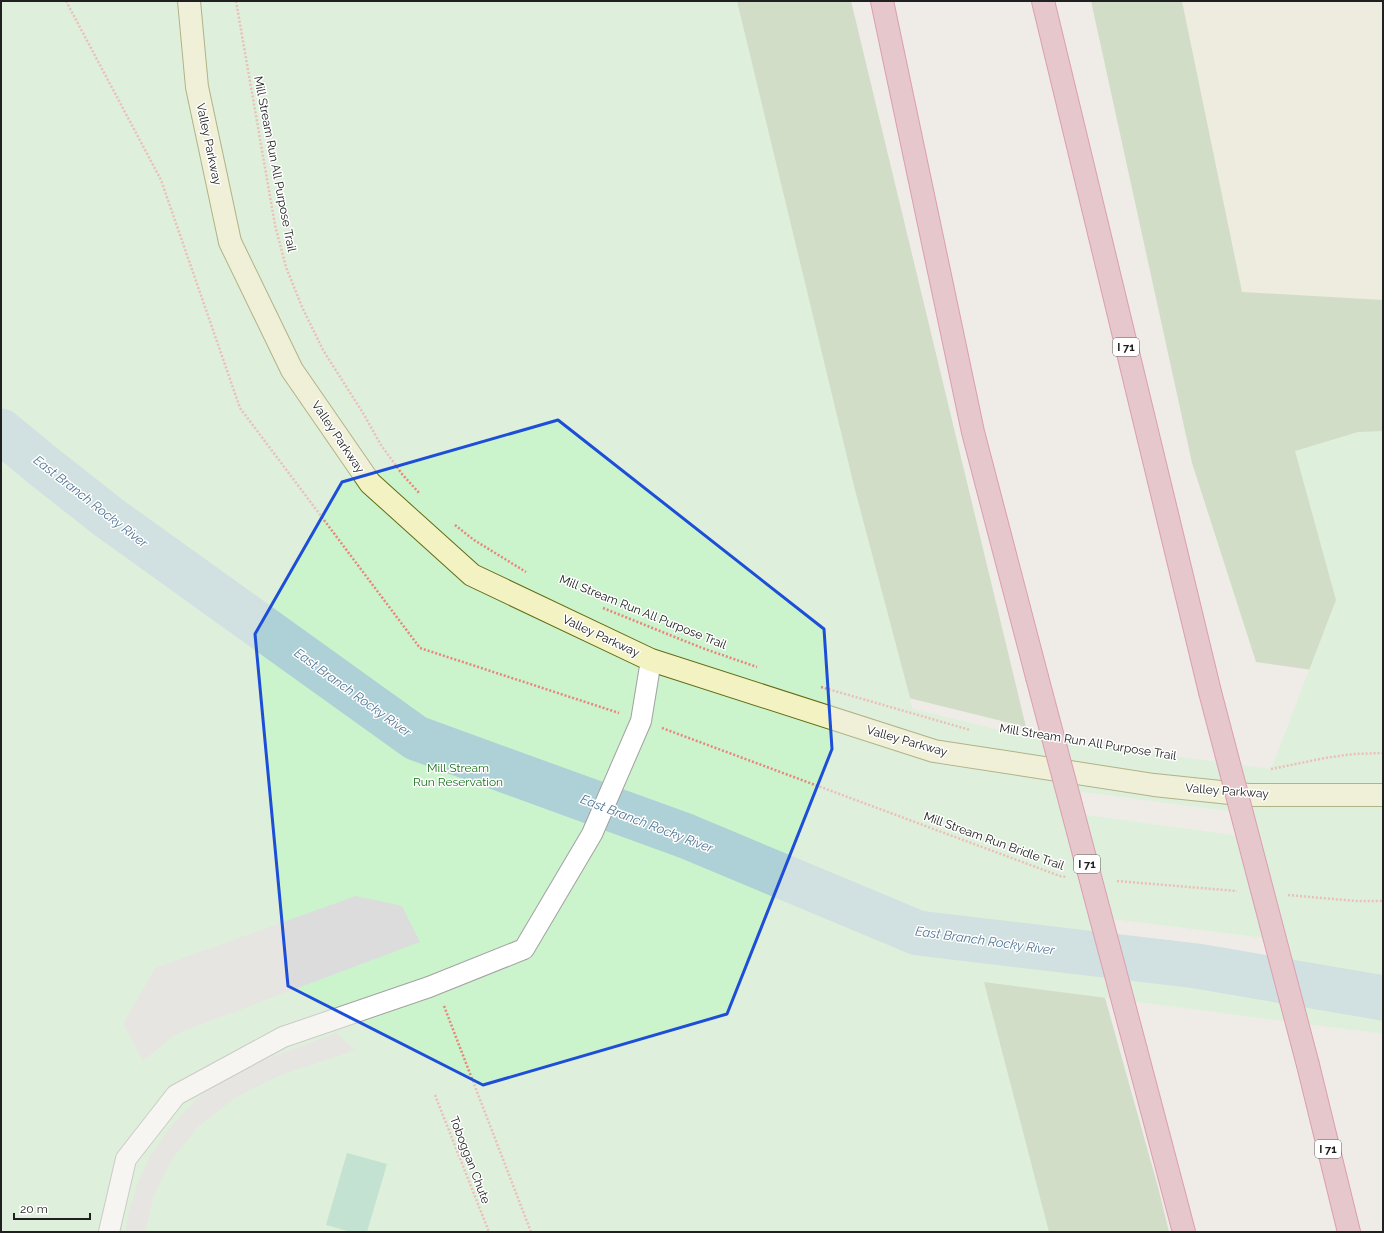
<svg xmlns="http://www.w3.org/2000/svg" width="1384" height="1233" font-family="Raleway,sans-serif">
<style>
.farmland{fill:#ebebd5}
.forest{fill:#afc9a2}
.park{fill:#cbf3cc;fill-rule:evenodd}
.pitch{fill:#90d4b6}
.parking{fill:#dcdcdc}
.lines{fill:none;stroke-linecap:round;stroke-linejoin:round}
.river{stroke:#aed0d7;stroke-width:45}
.street-casing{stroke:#a1a1a1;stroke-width:22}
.secondary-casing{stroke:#656b13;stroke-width:24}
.highway-casing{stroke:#c53d72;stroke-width:24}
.path{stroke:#e9857f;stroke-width:2.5;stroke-dasharray:2 2;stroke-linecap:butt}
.street{stroke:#fff;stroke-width:20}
.secondary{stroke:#f2f2c3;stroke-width:22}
.highway{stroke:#dc99a9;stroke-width:22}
.highway-bridge-casing{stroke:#c53d72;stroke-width:24;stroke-linecap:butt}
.highway-bridge{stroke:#dc99a9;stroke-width:22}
.marked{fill:none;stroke:#1d4ed8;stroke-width:3;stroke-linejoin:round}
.labels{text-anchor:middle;stroke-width:3;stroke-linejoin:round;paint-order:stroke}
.shield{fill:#fff;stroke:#636363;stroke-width:1}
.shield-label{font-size:11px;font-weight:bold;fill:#202020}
.street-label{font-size:12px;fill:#202020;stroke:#fff}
.park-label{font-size:12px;fill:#1a721d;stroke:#fff}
.water-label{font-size:13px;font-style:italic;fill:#517695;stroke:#fff}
</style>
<rect width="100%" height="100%" fill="#efece8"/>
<polygon class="farmland" points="1182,1 1383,1 1383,300 1242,293"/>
<g class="forest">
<polygon points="210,1 851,1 1026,727 852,684"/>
<polygon points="1091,1 1182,1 1242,292 1383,300 1383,680 1256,662 1192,463"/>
<polygon points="1060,837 1158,1187 1169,1232 784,1232"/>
</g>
<path class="park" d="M1,1H737L854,486L913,709L1034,738L1271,769L1336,600L1295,451L1358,432L1383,431V1034L984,982L1049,1232H1ZM1082,792L1243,813L1240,836L1079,814ZM1112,919L1273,939L1271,960L1111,939Z"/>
<polygon class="pitch" points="347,1153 387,1164 367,1232 351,1232 326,1225"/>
<g class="parking">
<polygon points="356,896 402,906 420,942 176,1034 143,1061 123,1024 155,968"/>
<polygon points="336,1033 356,1050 278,1076 236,1097 198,1127 171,1161 154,1195 145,1232 126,1232 127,1218 137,1184 151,1154 172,1125 197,1099 226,1077 264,1060"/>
</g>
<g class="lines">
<polyline class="river" points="1,431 42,465 108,517 416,738 686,836 918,933 1197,966 1383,998"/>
<defs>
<polyline id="street" points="109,1232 126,1159 176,1095 283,1037 429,987 524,949 592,834 641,721 651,660"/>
<polyline id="secondary" points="189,1 197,87 230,242 292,370 370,483 472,575 651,660 934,751 1154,785 1249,795 1383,795"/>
<g id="highway">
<polyline points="882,1 973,432 1037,677"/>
<polyline points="1043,1 1210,692"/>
<polyline points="1136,1050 1184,1232"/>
<polyline points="1308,1065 1349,1232"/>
</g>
</defs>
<use href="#street" class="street-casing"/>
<use href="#secondary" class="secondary-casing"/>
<use href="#highway" class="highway-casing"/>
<g class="path">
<polyline points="66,1 161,180 240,408 420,648 619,713"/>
<polyline points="236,1 275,225 286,267 302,307 323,350 363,413 381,445 402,474 420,494"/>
<polyline points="455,525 474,540 526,572"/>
<polyline points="603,608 702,648 757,667"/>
<polyline points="821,687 970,730"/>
<polyline points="662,728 1060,876 1066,877"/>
<polyline points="1271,769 1325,758 1353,754 1383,753"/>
<polyline points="1117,881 1237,891"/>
<polyline points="1288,895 1356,901 1383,901"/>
<polyline points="444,1006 531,1232"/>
<polyline points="435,1095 489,1232"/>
</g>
<use href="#street" class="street"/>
<use href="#secondary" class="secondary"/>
<use href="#highway" class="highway"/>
<defs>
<g id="highway-bridge">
<polyline points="1037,677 1136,1050"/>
<polyline points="1210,692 1308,1065"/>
</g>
</defs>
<use href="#highway-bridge" class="highway-bridge-casing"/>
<use href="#highway-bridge" class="highway-bridge"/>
</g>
<path d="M0 0H1384V1233H0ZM558,420L824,629L832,749L727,1014L483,1085L288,986L255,634L342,482Z" fill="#efece8" fill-opacity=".55" fill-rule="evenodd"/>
<path class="marked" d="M558,420L824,629L832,749L727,1014L483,1085L288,986L255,634L342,482Z"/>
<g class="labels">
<g class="shield">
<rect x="1113" y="338" width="26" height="18" rx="3"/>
<rect x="1074" y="855" width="26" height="18" rx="3"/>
<rect x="1315" y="1140" width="26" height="18" rx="3"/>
</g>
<g class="shield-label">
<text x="1126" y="351">I 71</text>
<text x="1087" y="868">I 71</text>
<text x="1328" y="1153">I 71</text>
</g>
<g class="street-label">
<text transform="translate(209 144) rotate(78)" y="4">Valley Parkway</text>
<text transform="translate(275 164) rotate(79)" y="4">Mill Stream Run All Purpose Trail</text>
<text transform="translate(338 437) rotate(56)" y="4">Valley Parkway</text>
<text transform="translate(643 612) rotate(22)" y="4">Mill Stream Run All Purpose Trail</text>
<text transform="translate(601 636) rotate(25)" y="4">Valley Parkway</text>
<text transform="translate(907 741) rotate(16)" y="4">Valley Parkway</text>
<text transform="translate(1088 742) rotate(9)" y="4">Mill Stream Run All Purpose Trail</text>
<text transform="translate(1227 791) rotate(4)" y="4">Valley Parkway</text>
<text transform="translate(994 841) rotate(20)" y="4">Mill Stream Run Bridle Trail</text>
<text transform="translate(470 1160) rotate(69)" y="4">Toboggan Chute</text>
</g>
<g class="park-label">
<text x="458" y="772">Mill Stream<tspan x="458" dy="14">Run Reservation</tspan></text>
</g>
<g class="water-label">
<text transform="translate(91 501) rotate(38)" y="5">East Branch Rocky River</text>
<text transform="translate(353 692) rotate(36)" y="5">East Branch Rocky River</text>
<text transform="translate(647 823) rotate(21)" y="5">East Branch Rocky River</text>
<text transform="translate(985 940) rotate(8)" y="5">East Branch Rocky River</text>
</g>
</g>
<rect width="1384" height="1233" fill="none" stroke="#202020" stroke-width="4"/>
<path d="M14 1213v6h76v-6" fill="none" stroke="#202020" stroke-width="2"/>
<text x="20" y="1213" font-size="12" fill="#202020" stroke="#ffffff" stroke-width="3" paint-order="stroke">20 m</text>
</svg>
